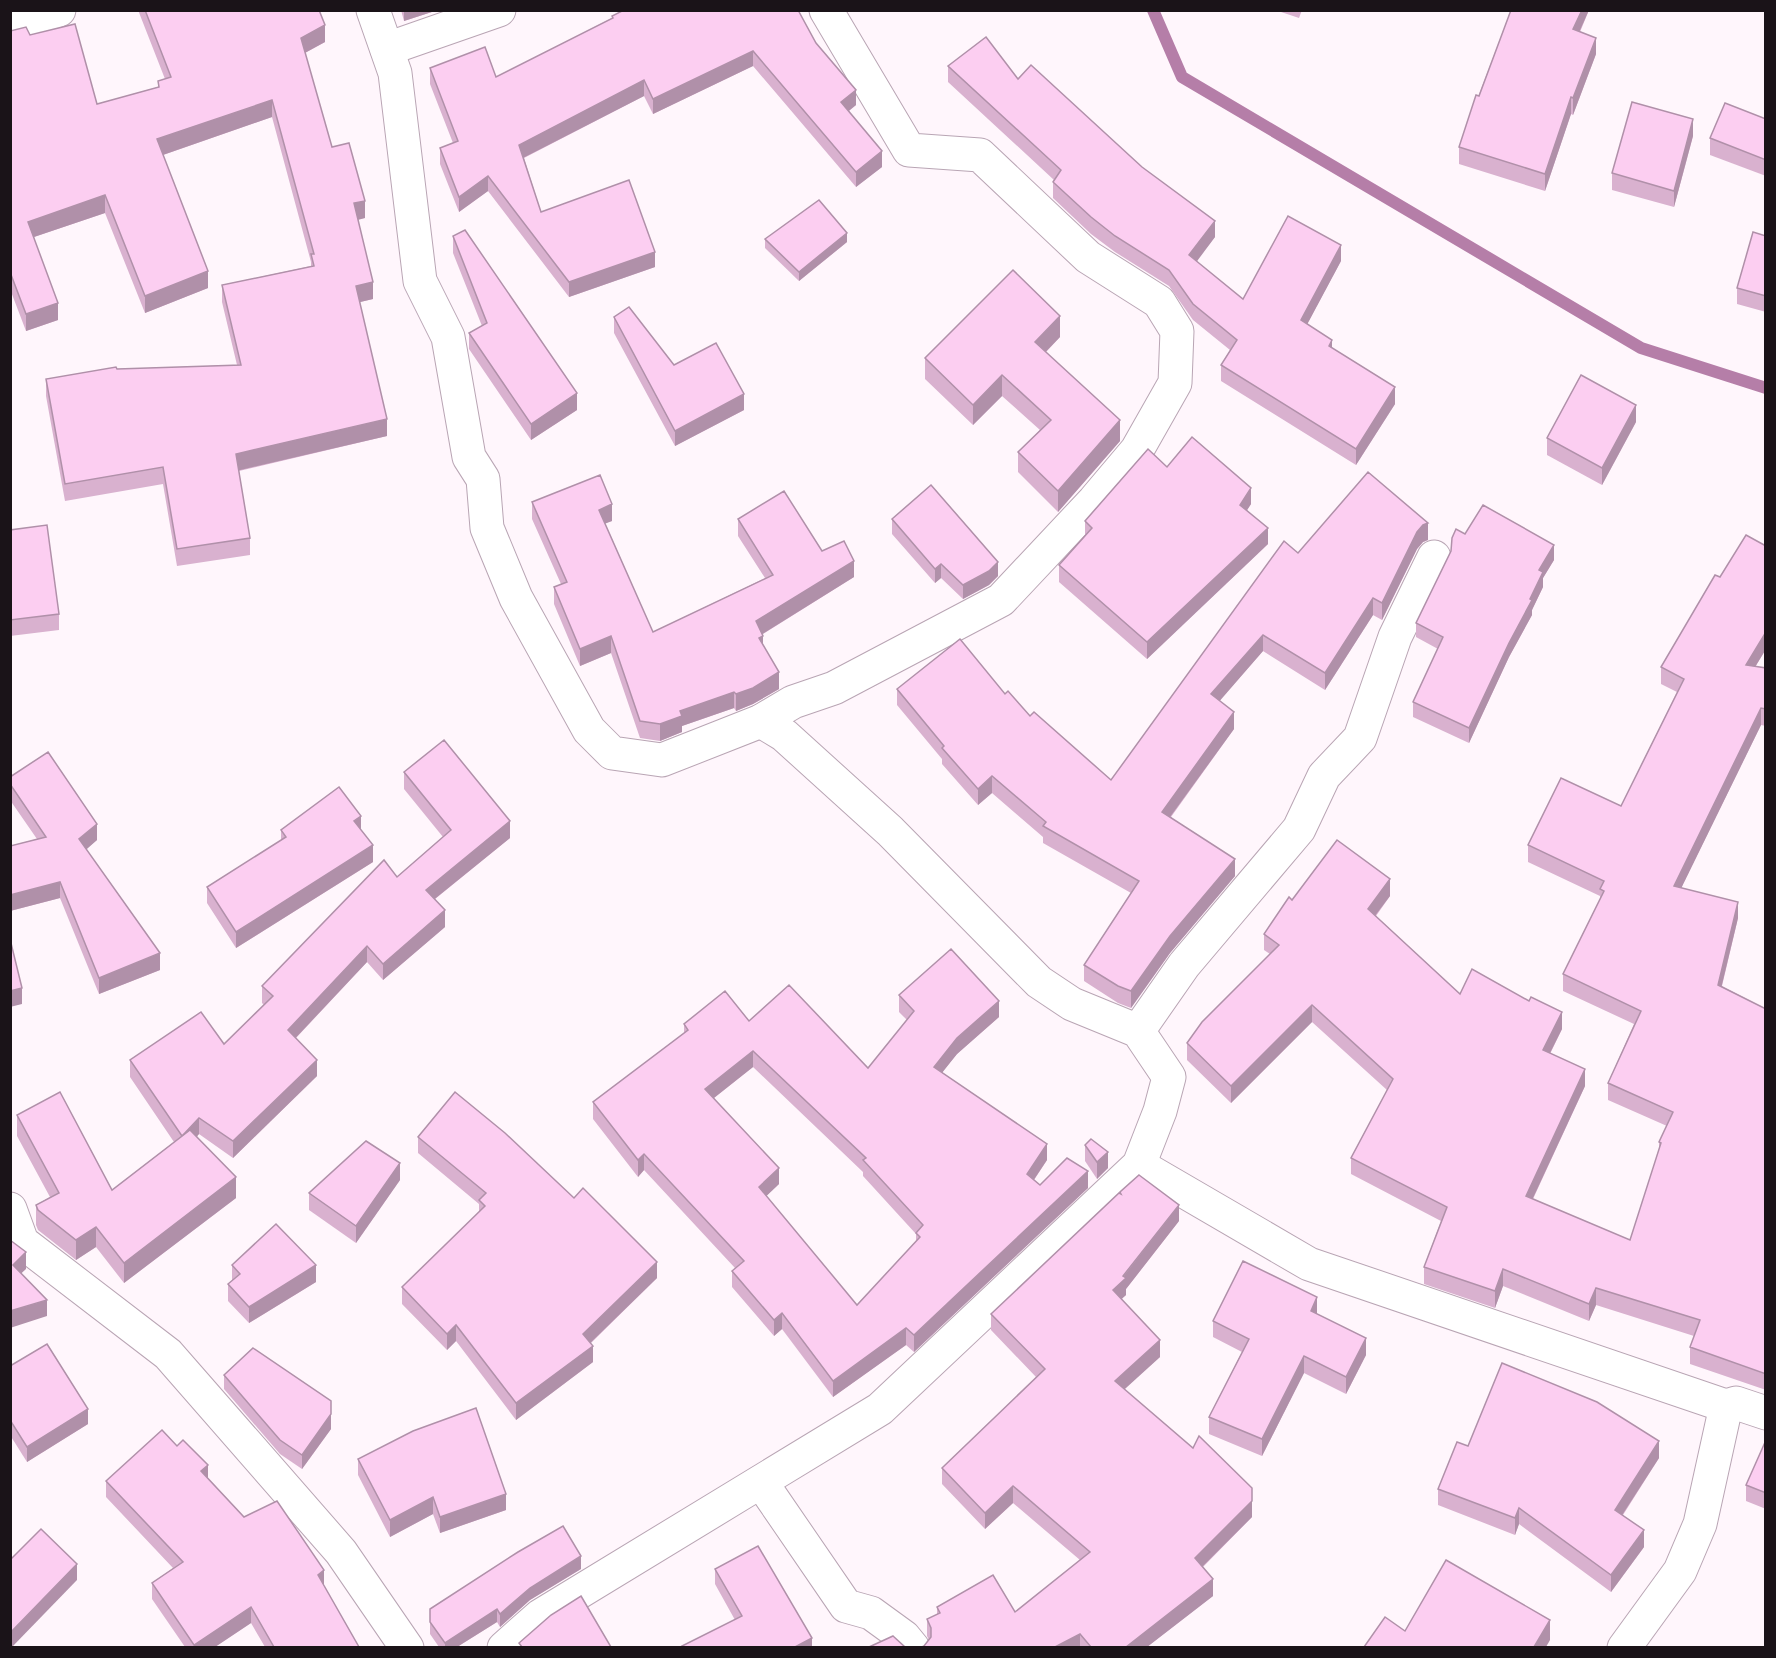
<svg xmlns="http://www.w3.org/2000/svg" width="1776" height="1658" font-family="Jost,sans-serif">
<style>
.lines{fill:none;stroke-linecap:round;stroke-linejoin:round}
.stream{stroke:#b57ea8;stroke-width:12}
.street-casing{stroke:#b9a5b4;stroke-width:35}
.street{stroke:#fff;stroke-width:33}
.wall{fill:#d9b1cf;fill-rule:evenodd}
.shaded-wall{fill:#b090a9}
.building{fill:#fccef1;stroke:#b090a9;stroke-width:1.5;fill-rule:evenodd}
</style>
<rect width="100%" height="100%" fill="#fff6fc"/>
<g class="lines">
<polyline class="stream" points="1153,10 1182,77 1641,348 1766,388"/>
<defs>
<g id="street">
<polyline points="373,10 395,73 420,281 448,337 469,457 483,479 487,528 516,598 589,730 612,753 662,760 761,721 793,702 834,688 1001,600 1094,501 1137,450 1175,383 1177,331 1159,302 1088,257 980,155 909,150 826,10"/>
<polyline points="10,30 59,10"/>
<polyline points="387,49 499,10"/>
<polyline points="1138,1031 1184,965 1299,829 1324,776 1360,738 1395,637 1434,557"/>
<polyline points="1139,1165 1309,1264 1726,1406 1736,1403 1766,1413"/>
<polyline points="10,1209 22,1242 168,1354 341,1552 407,1648"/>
<polyline points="761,1482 846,1606 871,1613 904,1637 913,1648"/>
<polyline points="504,1648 540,1616 880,1409 1139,1165 1160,1111 1169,1077 1138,1031 1072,1004 1039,982 890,831 784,735 761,721"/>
<polyline points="1624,1648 1680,1571 1700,1524 1726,1406"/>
</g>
</defs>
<use href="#street" class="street-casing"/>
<use href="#street" class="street"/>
</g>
<g class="wall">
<polygon points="138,10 319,10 325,42 305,53 332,147 365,218 358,219 373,299 360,302 387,436 239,471 250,538 250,555 177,566 163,484 65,501 46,396 46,379 117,369 237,365 222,302 222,285 311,266 311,262 272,117 163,155 208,288 145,313 105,213 34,237 58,320 26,331 10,289 10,31 30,35 97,104 158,87 158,81 165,79"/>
<polygon points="401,10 438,10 404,21"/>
<polygon points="1275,10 1302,10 1299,18"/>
<polygon points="1511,10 1589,10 1580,32 1596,54 1573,115 1571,114 1545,191 1459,164 1459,147"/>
<polygon points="612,16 816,43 856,105 849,111 882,167 856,187 753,66 653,114 644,96 524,158 541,212 655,267 569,297 488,191 459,212 440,164 440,148 453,143 430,84 430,68 496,77 612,18"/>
<polygon points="948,66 1018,79 1215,237 1196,261 1243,299 1341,261 1307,324 1332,348 1395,404 1356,465 1221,381 1221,365 1230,350 1193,320 1169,286 1115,252 1091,234 1053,198 1053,182 1054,180 948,82"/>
<polygon points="1766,119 1766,176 1710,155 1710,138"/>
<polygon points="1693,136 1674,207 1612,190 1612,173"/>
<polygon points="453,236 577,410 531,440 469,349 469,333 482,326 453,253"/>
<polygon points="1766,236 1766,312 1737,304 1737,288"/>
<polygon points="765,239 847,242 799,281 765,248"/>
<polygon points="614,317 674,365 744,410 675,446 614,333"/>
<polygon points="1060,337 1046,352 1120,441 1058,512 1018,472 1018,452 1040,430 1002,396 973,425 925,379 925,358"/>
<polygon points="1636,422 1602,485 1547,455 1547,438"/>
<polygon points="1167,467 1251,504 1247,510 1268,544 1147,659 1059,582 1059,565 1085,536 1085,521"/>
<polygon points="532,502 612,521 605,523 653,632 765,578 738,536 738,519 822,551 854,577 763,634 763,646 779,689 753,704 736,711 734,708 682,726 682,732 660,741 640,738 611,653 580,666 554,604 554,587 561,584 532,519"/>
<polygon points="892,519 998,576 989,585 963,599 941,578 935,583 892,534"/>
<polygon points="10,530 59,614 59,630 10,636"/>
<polygon points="1465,534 1554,560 1543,578 1543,587 1532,610 1532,615 1509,657 1469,743 1413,717 1413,702 1438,649 1416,637 1416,623"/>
<polygon points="1428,540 1423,542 1417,549 1382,620 1373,615 1325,690 1263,651 1219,701 1234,729 1171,817 1235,876 1170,953 1131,1008 1118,1003 1084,981 1084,965 1131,893 1043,843 1043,837 992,793 978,805 942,764 942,759 897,705 897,689 1005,694 1030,716 1111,780 1298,553"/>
<polygon points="1766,546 1766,649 1755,667 1766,668 1766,726 1761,725 1681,888 1738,918 1722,986 1766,1009 1766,1390 1690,1364 1690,1347 1694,1336 1596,1305 1589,1321 1503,1286 1495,1308 1424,1284 1424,1267 1441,1221 1351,1174 1351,1158 1387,1090 1312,1022 1231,1103 1187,1060 1187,1043 1270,954 1264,950 1264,934 1292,900 1390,896 1376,916 1460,994 1562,1029 1550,1054 1585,1086 1533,1199 1630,1240 1659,1149 1659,1142 1667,1126 1608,1100 1608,1083 1634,1024 1563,991 1563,974 1600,899 1600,896 1528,862 1528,845 1621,806 1677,692 1661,684 1661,667 1720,577"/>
<polygon points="404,772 510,838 435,899 445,927 383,980 367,962 296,1038 317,1076 233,1158 199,1134 197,1136 236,1198 124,1283 96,1247 76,1260 38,1230 36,1225 36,1205 50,1197 17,1136 17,1115 112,1190 174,1142 130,1077 130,1060 224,1044 264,1005 262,1003 262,986 397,877 443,837 404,789"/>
<polygon points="10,777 97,840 86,849 160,970 99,994 60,898 10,911 10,846 37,839 10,800"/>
<polygon points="281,830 361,830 373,862 236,948 207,903 207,887 281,840"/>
<path d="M899,995L999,1017L957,1054L942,1072L1047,1160L1034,1180L1040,1185L1088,1188L914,1352L906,1345L833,1397L782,1329L774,1336L732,1287V1271L735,1268L644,1170L638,1177L593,1119V1102L684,1033V1024L749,1021L868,1068L907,1020L899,1012ZM753,1067L863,1172V1176L916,1234V1241L857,1305L766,1196L779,1184L714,1098Z"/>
<polygon points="418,1137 657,1278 591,1343 593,1362 516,1420 456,1341 447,1350 402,1304 402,1287 479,1212 479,1204 418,1153"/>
<polygon points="1085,1145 1108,1168 1097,1179 1085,1161"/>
<polygon points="400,1180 356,1243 309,1210 309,1193"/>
<polygon points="1179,1221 1126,1289 1126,1295 1121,1299 1160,1357 1124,1389 1252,1517 1203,1567 1213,1596 1147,1647 922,1647 924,1646 929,1640 927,1636 927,1619 937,1615 937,1607 1015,1612 1080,1560 1013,1503 985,1529 942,1484 942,1468 1036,1377 991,1330 991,1314"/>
<polygon points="232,1265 316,1282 249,1323 228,1301 228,1284 232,1281"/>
<polygon points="1317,1314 1366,1355 1346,1394 1304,1373 1262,1456 1209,1434 1209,1417 1242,1352 1213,1337 1213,1321"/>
<polygon points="10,1366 88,1424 27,1462 10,1435"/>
<polygon points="224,1375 331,1429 302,1469 280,1454 224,1389"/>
<polygon points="1766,1440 1766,1509 1746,1501 1746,1485"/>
<polygon points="1468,1446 1659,1458 1623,1515 1644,1547 1611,1592 1519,1524 1515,1535 1438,1505 1438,1489"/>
<polygon points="358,1459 506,1510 440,1533 433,1514 390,1537 358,1475"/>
<polygon points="208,1478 244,1517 324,1586 359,1647 265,1647 251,1623 215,1647 185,1647 152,1599 152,1583 173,1568 106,1497 106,1481"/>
<polygon points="581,1569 530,1600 500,1627 497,1622 457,1647 439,1647 430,1634 430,1609"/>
<polygon points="715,1569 812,1647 682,1647 682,1646 735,1620 715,1584"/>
</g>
<g class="shaded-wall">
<polygon points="404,10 438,10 404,21"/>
<polygon points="1582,10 1589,10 1573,46 1573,29"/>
<polygon points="325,25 325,42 301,55 301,38"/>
<polygon points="1596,38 1596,54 1573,115 1573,98"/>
<polygon points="753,51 753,66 653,114 653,99"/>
<polygon points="644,80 644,96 519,160 519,145"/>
<polygon points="856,90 856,105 841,117 841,102"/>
<polygon points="1571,97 1571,114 1545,191 1545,174"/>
<polygon points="272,100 272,117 157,157 157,139"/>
<polygon points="1693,119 1693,136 1674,207 1674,191"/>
<polygon points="882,151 882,167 856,187 856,172"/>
<polygon points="488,176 488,191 459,212 459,197"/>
<polygon points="105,195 105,213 28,239 28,222"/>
<polygon points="365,201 365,218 354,221 354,203"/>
<polygon points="1215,221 1215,237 1189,272 1189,255"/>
<polygon points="847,233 847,242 799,281 799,272"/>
<polygon points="1341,245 1341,261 1301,336 1301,320"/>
<polygon points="655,252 655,267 569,297 569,282"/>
<polygon points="208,271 208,288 145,313 145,296"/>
<polygon points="373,282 373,299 356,303 356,286"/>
<polygon points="58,303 58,320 26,331 26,314"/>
<polygon points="1060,316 1060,337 1035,363 1035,342"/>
<polygon points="1332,340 1332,356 1329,346"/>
<polygon points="1002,375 1002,396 973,425 973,405"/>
<polygon points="1395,387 1395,404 1356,465 1356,449"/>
<polygon points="577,393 577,410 531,440 531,424"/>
<polygon points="744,394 744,410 675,446 675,431"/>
<polygon points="1636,405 1636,422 1602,485 1602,468"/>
<polygon points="387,419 387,436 236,471 236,454"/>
<polygon points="1120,420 1120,441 1058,512 1058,491"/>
<polygon points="1251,488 1251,504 1240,521 1240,505"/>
<polygon points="612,504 612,521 599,526 599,510"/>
<polygon points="1428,523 1428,540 1423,542 1417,549 1382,620 1382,603 1417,532 1423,525"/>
<polygon points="1268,528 1268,544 1147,659 1147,642"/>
<polygon points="1554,545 1554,560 1543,578 1543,587 1532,610 1532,615 1509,657 1469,743 1469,728 1530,599 1539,570"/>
<polygon points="854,561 854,577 756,638 756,621"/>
<polygon points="998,562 998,576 989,585 963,599 963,585"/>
<polygon points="941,564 941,578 935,583 935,569"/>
<polygon points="1373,598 1373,615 1325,690 1325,673"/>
<polygon points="1766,632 1766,649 1746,682 1746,665"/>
<polygon points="1263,635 1263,651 1211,711 1211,694"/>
<polygon points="611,636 611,653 580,666 580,649"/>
<polygon points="763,636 763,652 759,638"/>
<polygon points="779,672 779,689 753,704 736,711 736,694"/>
<polygon points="734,692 734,708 682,726 682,732 660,741 660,724 680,711"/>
<polygon points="1761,708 1761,725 1674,903 1674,886"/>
<polygon points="1234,712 1234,729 1162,828 1162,812"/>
<polygon points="992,776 992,793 978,805 978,789"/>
<polygon points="361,816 361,833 354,821"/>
<polygon points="510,821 510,838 426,906 426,890"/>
<polygon points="97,824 97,840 79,856 79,839"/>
<polygon points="373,845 373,862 236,948 236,932"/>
<polygon points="1235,859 1235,876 1170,953 1131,1008 1131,991 1170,936"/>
<polygon points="1390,879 1390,896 1368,925 1368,909"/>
<polygon points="60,882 60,898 10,911 10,895"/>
<polygon points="1738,902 1738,918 1718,1001 1718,985"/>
<polygon points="445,910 445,927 383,980 383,964"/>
<polygon points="367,946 367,962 288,1046 288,1030"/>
<polygon points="160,953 160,970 99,994 99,978"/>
<polygon points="22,988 22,1004 10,1007 10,991"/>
<polygon points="999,1001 999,1017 957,1054 934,1083 934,1067 957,1038"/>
<polygon points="1312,1005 1312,1022 1231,1103 1231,1086"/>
<polygon points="1562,1012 1562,1029 1543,1067 1543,1050"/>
<polygon points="753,1051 753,1067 705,1105 705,1089"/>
<polygon points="317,1060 317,1076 233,1158 233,1141"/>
<polygon points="1585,1069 1585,1086 1526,1213 1526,1196"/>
<polygon points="199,1118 199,1134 182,1154 182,1137"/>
<polygon points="1047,1144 1047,1160 1027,1190 1027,1174"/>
<polygon points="1108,1152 1108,1168 1097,1179 1097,1162"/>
<polygon points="644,1154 644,1170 638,1177 638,1160"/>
<polygon points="400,1163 400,1180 356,1243 356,1226"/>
<polygon points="779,1168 779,1184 759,1203 759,1187"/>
<polygon points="1088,1171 1088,1188 914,1352 914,1335"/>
<polygon points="236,1177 236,1198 124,1283 124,1263"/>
<polygon points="1179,1205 1179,1221 1126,1289 1126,1295 1113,1307 1113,1290"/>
<polygon points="96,1227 96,1247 76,1260 76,1240"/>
<polygon points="26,1252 26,1269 13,1281 13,1265"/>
<polygon points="657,1262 657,1278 583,1350 583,1334"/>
<polygon points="316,1265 316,1282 249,1323 249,1307"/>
<polygon points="1503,1269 1503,1286 1495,1308 1495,1291"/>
<polygon points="1596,1288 1596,1305 1589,1321 1589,1304"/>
<polygon points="1317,1297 1317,1314 1311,1311"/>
<polygon points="47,1300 47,1316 10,1328 10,1311"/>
<polygon points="782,1313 782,1329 774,1336 774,1320"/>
<polygon points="456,1325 456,1341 447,1350 447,1334"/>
<polygon points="906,1328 906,1345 833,1397 833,1381"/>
<polygon points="1366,1338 1366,1355 1346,1394 1346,1377"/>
<polygon points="1160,1340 1160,1357 1115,1398 1115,1381"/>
<polygon points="593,1346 593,1362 516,1420 516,1403"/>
<polygon points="1304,1356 1304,1373 1262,1456 1262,1439"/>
<polygon points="88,1409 88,1424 27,1462 27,1447"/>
<polygon points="331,1414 331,1429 302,1469 302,1455"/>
<polygon points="1659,1441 1659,1458 1615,1526 1615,1510"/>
<polygon points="208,1465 208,1482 201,1471"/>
<polygon points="1013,1486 1013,1503 985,1529 985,1513"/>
<polygon points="506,1494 506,1510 440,1533 440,1517"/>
<polygon points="433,1497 433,1514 390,1537 390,1520"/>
<polygon points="1252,1501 1252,1517 1195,1574 1195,1558"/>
<polygon points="1519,1508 1519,1524 1515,1535 1515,1518"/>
<polygon points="1644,1530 1644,1547 1611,1592 1611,1575"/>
<polygon points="581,1556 581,1569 530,1600 500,1627 500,1614 530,1588"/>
<polygon points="77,1564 77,1580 12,1647 10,1647 10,1633"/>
<polygon points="324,1570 324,1587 318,1575"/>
<polygon points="1213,1579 1213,1596 1147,1647 1126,1647"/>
<polygon points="251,1607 251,1623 215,1647 194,1647 194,1645"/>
<polygon points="497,1609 497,1622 457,1647 445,1647 445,1643"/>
<polygon points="1550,1620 1550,1640 1546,1647 1534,1647"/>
<polygon points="1080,1634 1080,1647 1055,1647"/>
<polygon points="812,1638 812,1647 795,1647"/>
</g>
<g class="building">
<polygon points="145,10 319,10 325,25 301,38 332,147 349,143 365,201 354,203 373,282 356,286 387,419 236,454 250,538 177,549 163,467 65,484 46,379 116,367 117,369 241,365 222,285 314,266 311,254 314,254 272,100 157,139 208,271 145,296 105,195 28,222 58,303 26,314 10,272 10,31 26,27 30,35 75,24 97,104 159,87 158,81 171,77"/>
<polygon points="624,10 798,10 816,43 856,90 841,102 882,151 856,172 753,51 653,99 644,80 519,145 541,212 629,180 655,252 569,282 488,176 459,197 440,148 458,141 430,68 485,47 496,77 613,18 612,16"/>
<polygon points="1511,10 1582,10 1573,29 1596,38 1573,98 1571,97 1545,174 1459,147 1476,95 1479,96"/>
<polygon points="986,37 1018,79 1031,65 1142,167 1215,221 1189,255 1243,299 1288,216 1341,245 1301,320 1332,340 1329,346 1395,387 1356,449 1221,365 1237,340 1193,304 1169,270 1115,236 1091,217 1053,182 1061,170 948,66"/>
<polygon points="1632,102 1693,119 1674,191 1612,173"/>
<polygon points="1725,103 1766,119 1766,160 1710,138"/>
<polygon points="819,200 847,233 799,272 765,239"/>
<polygon points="465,230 577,393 531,424 469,333 487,323 453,236"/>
<polygon points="1753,232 1766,236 1766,296 1737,288"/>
<polygon points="1013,270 1060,316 1035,342 1120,420 1058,491 1018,452 1051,420 1002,375 973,405 925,358"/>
<polygon points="629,307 674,365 716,343 744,394 675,431 614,317"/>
<polygon points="1581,375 1636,405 1602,468 1547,438"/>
<polygon points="1192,437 1251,488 1240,505 1268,528 1147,642 1059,565 1092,528 1085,521 1148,449 1167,467"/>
<polygon points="1368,472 1428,523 1423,525 1417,532 1382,603 1373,598 1325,673 1263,635 1211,694 1234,712 1162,812 1235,859 1170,936 1131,991 1118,986 1084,965 1139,881 1043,826 1046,822 992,776 978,789 942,748 944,746 897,689 960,639 1005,694 1008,691 1030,716 1034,712 1111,780 1284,541 1298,553"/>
<polygon points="600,475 612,504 599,510 653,632 773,575 738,519 784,491 822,551 844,541 854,561 756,621 763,636 759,638 779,672 753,688 736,694 734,692 680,711 682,716 660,724 640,721 611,636 580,649 554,587 567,582 532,502"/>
<polygon points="931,485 998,562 989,571 963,585 941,564 935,569 892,519"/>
<polygon points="1483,505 1554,545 1539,570 1543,572 1530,599 1532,600 1509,643 1469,728 1413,702 1443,637 1416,623 1451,551 1452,538 1456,529 1465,534"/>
<polygon points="47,525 59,614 10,620 10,530"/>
<polygon points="1746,535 1766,546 1766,632 1746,665 1766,668 1766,709 1761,708 1674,886 1738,902 1718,985 1766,1009 1766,1374 1690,1347 1700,1320 1596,1288 1589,1304 1503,1269 1495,1291 1424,1267 1447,1207 1351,1158 1393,1079 1312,1005 1231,1086 1187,1043 1202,1022 1279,945 1264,934 1289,897 1292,900 1337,840 1390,879 1368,909 1460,994 1472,969 1529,1001 1531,997 1562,1012 1543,1050 1585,1069 1526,1196 1630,1240 1661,1143 1659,1142 1673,1112 1608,1083 1641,1011 1563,974 1604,891 1600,889 1604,881 1528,845 1561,778 1621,806 1684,679 1661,667 1715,575 1720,577"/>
<polygon points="444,740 510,821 426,890 445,910 383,964 367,946 288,1030 317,1060 233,1141 199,1118 182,1136 130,1060 201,1012 224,1044 273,996 262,986 384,860 397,877 451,830 404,772"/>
<polygon points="48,752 97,824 79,839 160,953 99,978 60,882 10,895 10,846 46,837 10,784 10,777"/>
<polygon points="339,787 361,816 354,821 373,845 236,932 207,887 286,837 281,830"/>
<polygon points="10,939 22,988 10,991"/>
<path d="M951,949L999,1001L957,1038L934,1067L1047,1144L1027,1174L1040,1185L1067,1158L1088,1171L914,1335L906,1328L833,1381L782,1313L774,1320L732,1271L744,1261L644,1154L638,1160L593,1102L688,1030L684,1024L725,991L749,1021L789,985L868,1068L914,1011L899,995ZM753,1051L866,1158L863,1160L923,1225L916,1233L920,1237L857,1305L759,1187L779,1168L705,1089Z"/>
<polygon points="60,1092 112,1190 190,1130 236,1177 124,1263 96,1227 76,1240 38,1210 36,1205 59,1193 17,1115"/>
<polygon points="455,1092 505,1133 574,1198 583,1188 657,1262 583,1334 593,1346 516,1403 456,1325 447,1334 402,1287 485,1206 479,1200 486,1193 418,1137"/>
<polygon points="1091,1139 1108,1152 1097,1162 1085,1145"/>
<polygon points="366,1141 400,1163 356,1226 309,1193"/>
<polygon points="1139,1175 1179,1205 1123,1276 1126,1278 1113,1290 1160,1340 1115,1381 1193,1448 1199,1436 1252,1488 1252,1501 1195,1558 1213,1579 1126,1647 1091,1647 1080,1634 1055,1647 922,1647 924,1646 931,1637 931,1628 927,1619 940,1613 937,1607 993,1575 1015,1612 1090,1552 1013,1486 985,1513 942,1468 1045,1369 991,1314 1119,1193 1121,1194 1120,1192"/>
<polygon points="276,1224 316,1265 249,1307 228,1284 240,1274 232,1265"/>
<polygon points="10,1240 26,1252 13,1265 47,1300 10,1311"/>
<polygon points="1243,1261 1317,1297 1311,1311 1366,1338 1346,1377 1304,1356 1262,1439 1209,1417 1249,1339 1213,1321"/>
<polygon points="47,1344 88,1409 27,1447 10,1420 10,1366"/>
<polygon points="253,1348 331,1401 331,1414 302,1455 280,1440 224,1375"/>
<polygon points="1502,1363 1597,1402 1659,1441 1615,1510 1644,1530 1611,1575 1519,1508 1515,1518 1438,1489 1457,1442 1468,1446"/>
<polygon points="476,1408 506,1494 440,1517 433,1497 390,1520 358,1459 413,1431"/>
<polygon points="162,1430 177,1446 183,1440 208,1465 201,1471 244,1517 277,1501 324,1570 318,1575 359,1647 274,1647 251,1607 194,1645 152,1583 183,1562 106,1481"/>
<polygon points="1766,1440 1766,1493 1746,1485"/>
<polygon points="563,1526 581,1556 530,1588 500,1614 497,1609 445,1643 430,1622 430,1609 518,1552"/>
<polygon points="41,1529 77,1564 10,1633 10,1560"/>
<polygon points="758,1546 812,1638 795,1647 683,1647 682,1646 742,1616 715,1569"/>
<polygon points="1446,1560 1550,1620 1534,1647 1364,1647 1385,1617 1405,1631"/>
<polygon points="581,1596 611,1647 522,1647 519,1643 551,1615"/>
<polygon points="893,1636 905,1647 869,1647"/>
</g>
<rect width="1776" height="1658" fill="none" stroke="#1a1318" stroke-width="24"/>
</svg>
